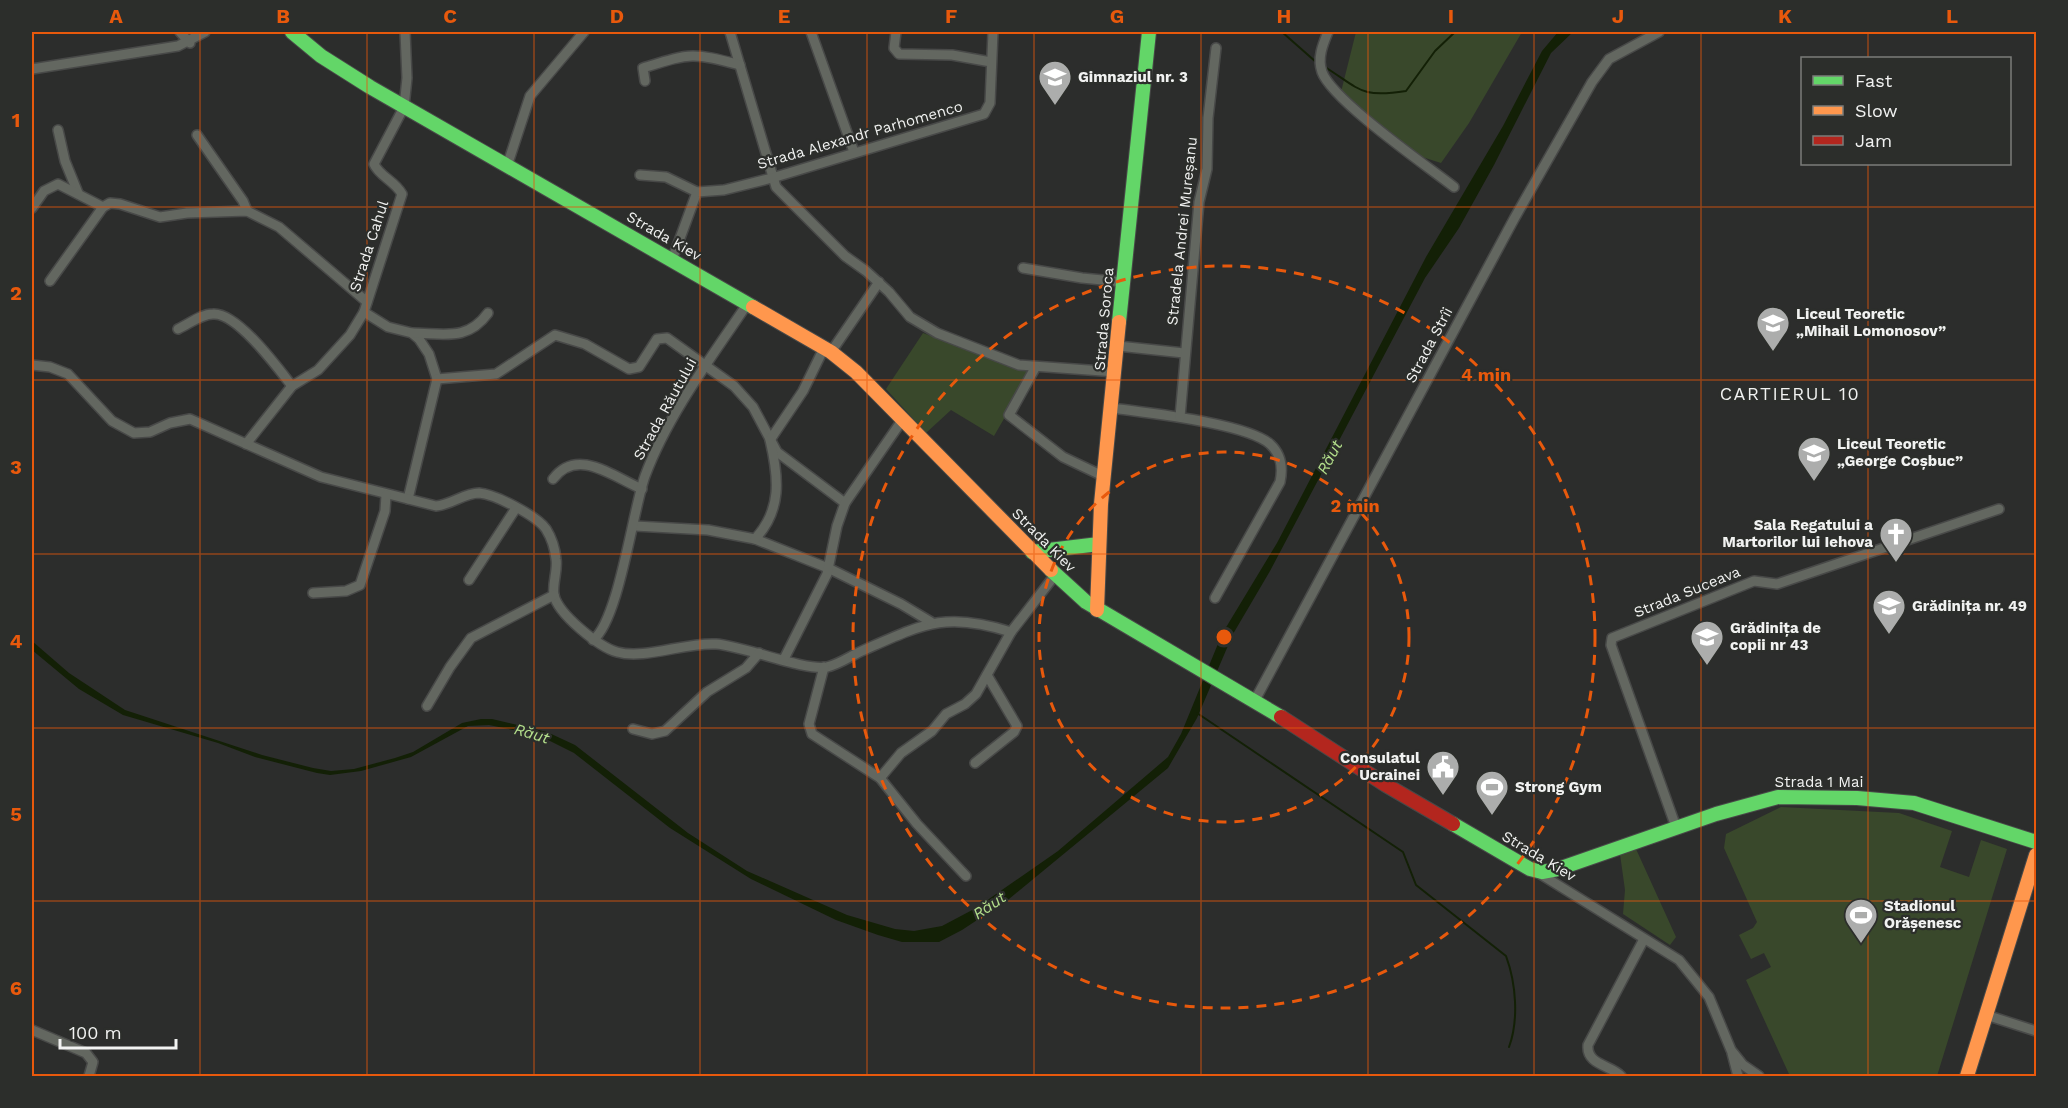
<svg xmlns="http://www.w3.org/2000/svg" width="2068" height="1108" font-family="'Work Sans',sans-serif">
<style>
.green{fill:#39482b}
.water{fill:#132006}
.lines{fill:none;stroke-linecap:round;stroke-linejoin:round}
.stream{stroke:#132006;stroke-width:2}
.street-casing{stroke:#484948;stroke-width:12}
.fast-casing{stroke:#484948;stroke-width:16}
.slow-casing{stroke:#484948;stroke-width:16}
.jam-casing{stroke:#484948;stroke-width:16}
.street{stroke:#636760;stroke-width:9}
.fast{stroke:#63d668;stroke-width:14}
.slow{stroke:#ff974d;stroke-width:14}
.jam{stroke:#b3261e;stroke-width:14}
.grid{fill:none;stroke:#e8590c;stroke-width:1.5;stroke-opacity:0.55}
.ring{fill:none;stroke:#e8590c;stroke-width:3;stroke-dasharray:10 8}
.labels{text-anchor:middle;stroke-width:4.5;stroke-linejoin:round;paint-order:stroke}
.poi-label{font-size:15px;font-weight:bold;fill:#f1f2f1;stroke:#2c2e2b;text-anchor:start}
.street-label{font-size:15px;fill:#f1f2f1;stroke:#2c2e2b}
.water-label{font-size:16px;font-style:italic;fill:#b4e08c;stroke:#2c2e2b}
.quarter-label{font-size:18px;letter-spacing:1.5px;fill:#f1f2f1;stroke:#2c2e2b}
.centre{fill:#e8590c;stroke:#2c2e2b;stroke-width:3}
.ring-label{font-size:18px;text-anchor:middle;font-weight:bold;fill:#e8590c;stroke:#2c2e2b;stroke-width:4.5;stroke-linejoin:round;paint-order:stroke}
.neatline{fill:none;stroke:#e8590c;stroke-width:2}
.grid-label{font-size:20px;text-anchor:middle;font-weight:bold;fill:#e8590c}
</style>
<rect width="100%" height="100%" fill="#2c2d2c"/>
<g class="green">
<polygon points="1356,32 1522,32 1469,123 1441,163 1419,156 1340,96"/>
<polygon points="923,333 1031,372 994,436 951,410 926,433 886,389"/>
<polygon points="1781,807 1899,813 1952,831 1940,867 1969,877 1981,840 2007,849 1937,1076 1798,1076 1789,1074 1746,980 1771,967 1764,953 1751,959 1739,935 1753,928 1757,922 1724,848 1726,834"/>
<polygon points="1636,849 1676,937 1670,945 1623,914 1625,890 1620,854"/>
</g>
<polygon class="water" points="1558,32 1573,32 1551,53 1494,165 1459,228 1425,278 1270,571 1233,634 1197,718 1168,768 1009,899 962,930 939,942 902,942 878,935 836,920 751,879 670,828 574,753 538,735 489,725 468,726 411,757 361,771 330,775 317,773 255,757 218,743 123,715 79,689 32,650 32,641 69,673 125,710 262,755 313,768 331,771 354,769 395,758 413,752 462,723 481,719 492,719 547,732 575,745 688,833 747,871 847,915 895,929 914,931 942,926 976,908 1058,851 1168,757 1181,734 1222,634 1277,543 1426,257 1503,126 1542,51"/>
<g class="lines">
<g class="stream">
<polyline points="1282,32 1316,62"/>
<path d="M1325,67C1361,90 1361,98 1406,91L1435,51L1455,32"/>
<path d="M1197,713L1403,852L1416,885L1506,956C1516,983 1519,1020 1509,1047"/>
</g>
<defs>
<g id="street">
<polyline points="180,32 190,43"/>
<polyline points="730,32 776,187 845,256 866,271 889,292 910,317 937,333 1019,365 1116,372"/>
<polyline points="811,32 854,152"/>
<polyline points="896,32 894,48 899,54 952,55 991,62"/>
<path d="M1328,32C1323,44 1317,58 1322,72C1332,100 1427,166 1454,187"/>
<polyline points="32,69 178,46 205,32"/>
<path d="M645,81L643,68C691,53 691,52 740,65"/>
<polyline points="58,130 65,161 78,193"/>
<polyline points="197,135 243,201 247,211"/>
<polyline points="507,166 530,96 584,32"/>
<polyline points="640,175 666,177 697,192"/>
<polyline points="32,208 44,191 58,184 103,207 110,203 120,204 160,217 187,213 247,211 279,227 367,302"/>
<polyline points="672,260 697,192 724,190 772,178 984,114 990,103 993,32"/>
<polyline points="1023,268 1082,278 1123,282"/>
<polyline points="50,281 103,207"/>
<polyline points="364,312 388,327 412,333 419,339 429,354 437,379 408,499"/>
<path d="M178,329C189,324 201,314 213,314C237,312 278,368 292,386"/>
<path d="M412,333C443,333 467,342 488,313"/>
<polyline points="1118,346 1184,353"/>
<polyline points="831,352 879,282"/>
<path d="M32,365L50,367L68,374L112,421L134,433L150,432L170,423L190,419L321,477L436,506C451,505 464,493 479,493C495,494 537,516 546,529C551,537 555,549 556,559C558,570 552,584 554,595C558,614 599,647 617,652C645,660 685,642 716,644C744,646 804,671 827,667C840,664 852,655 864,650C923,624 946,611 1011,632"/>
<polyline points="1035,368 1009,415 1063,457 1105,477"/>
<polyline points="437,379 496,374 555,335 585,344 629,369 639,367 657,339 667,338 734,386 753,407 777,452 845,503"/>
<path d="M1112,408C1147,413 1245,423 1270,444C1282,455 1283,468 1280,482L1215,598"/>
<polyline points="1180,417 1199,202 1207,169 1208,118 1216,48"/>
<path d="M246,444L292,386L318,370L350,335L364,312L402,194C395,181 379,176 374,164L404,107L407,78L405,32"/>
<path d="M553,479C577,447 612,476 642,489"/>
<polyline points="635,526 708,530 755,539 828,568 901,604 931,622"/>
<path d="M755,539C782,510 779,478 770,440L803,391L824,348"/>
<polyline points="469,580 516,508"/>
<polyline points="313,593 346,591 360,585 385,511 386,495"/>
<path d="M593,640C619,620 633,509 645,476C667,416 712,356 748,303"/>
<polyline points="784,659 827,574 837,526 845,503 903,419"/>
<polyline points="824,667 809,724 812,734 880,778 917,824 966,876"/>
<polyline points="1255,700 1514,219 1592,82 1609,59 1659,32"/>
<polyline points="427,706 450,667 471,638 554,595"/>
<polyline points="633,729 652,734 665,731 707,692 746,668 759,653"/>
<polyline points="975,763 1014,732 1017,726 987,675"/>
<polyline points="880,778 901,753 932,731 946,714 965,704 976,694 1011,632 1055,575"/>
<polyline points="1676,827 1611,645 1612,638 1754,581 1777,584 1999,509"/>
<polyline points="1537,872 1679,960 1709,997 1731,1050 1743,1065 1759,1076"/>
<polyline points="1986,1015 2036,1031"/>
<polyline points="32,1030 86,1053 93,1062 89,1076"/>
<polyline points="1732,1053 1738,1076"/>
<path d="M1621,1076C1611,1065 1586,1065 1588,1045L1644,939"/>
</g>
<g id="fast">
<polyline points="292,32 321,56 370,87 753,307"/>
<polyline points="1119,322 1149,32"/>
<polyline points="1032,552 1099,544"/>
<polyline points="1051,570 1086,602 1281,717"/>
<polyline points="1453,824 1530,869 1542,872 1558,869 1716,814 1778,797 1857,798 1914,803 2036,842"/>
</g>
<g id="slow">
<polyline points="753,307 831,352 856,372 1051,570"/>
<polyline points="1097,610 1101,504 1119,322"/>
<polyline points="1967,1076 2036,855"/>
</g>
<polyline id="jam" points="1281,717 1386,785 1453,824"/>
</defs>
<use href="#street" class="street-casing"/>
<use href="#fast" class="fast-casing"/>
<use href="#slow" class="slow-casing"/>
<use href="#jam" class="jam-casing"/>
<use href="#street" class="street"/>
<use href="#fast" class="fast"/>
<use href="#slow" class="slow"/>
<use href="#jam" class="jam"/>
</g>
<path class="grid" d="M200,32V1076M367,32V1076M534,32V1076M700,32V1076M867,32V1076M1034,32V1076M1201,32V1076M1368,32V1076M1534,32V1076M1701,32V1076M1868,32V58M1868,164V1076M32,207H2036M32,380H2036M32,554H2036M32,728H2036M32,901H2036"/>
<g class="ring">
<circle cx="1224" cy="637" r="185"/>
<circle cx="1224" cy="637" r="371"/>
</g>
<defs>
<symbol id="school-pin" viewBox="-11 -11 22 30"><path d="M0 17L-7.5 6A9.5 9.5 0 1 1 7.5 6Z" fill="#acadac" stroke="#2c2e2b"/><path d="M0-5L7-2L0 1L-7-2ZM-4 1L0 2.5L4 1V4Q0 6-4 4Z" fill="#fff"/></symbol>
<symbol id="church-pin" viewBox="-11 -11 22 30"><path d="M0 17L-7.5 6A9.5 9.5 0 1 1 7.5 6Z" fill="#acadac" stroke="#2c2e2b"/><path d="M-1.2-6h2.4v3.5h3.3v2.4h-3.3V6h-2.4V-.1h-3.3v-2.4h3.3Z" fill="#fff"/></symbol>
<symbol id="civic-pin" viewBox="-11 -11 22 30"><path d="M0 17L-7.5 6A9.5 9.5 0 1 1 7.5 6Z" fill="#acadac" stroke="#2c2e2b"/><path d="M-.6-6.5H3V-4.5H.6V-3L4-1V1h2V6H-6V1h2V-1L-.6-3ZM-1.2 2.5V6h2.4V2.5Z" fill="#fff"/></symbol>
<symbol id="stadium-pin" viewBox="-11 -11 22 30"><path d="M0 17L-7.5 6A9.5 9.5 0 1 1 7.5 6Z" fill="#acadac" stroke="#2c2e2b"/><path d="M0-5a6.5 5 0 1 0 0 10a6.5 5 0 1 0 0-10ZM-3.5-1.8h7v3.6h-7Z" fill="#fff"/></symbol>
</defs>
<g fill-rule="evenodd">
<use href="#school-pin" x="1036" y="58" width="38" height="52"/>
<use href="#school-pin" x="1754" y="304" width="38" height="52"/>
<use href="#school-pin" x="1795" y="434" width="38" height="52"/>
<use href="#church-pin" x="1877" y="515" width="38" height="52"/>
<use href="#school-pin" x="1870" y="587" width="38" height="52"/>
<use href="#school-pin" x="1688" y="618" width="38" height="52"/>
<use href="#civic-pin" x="1424" y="748" width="38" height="52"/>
<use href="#stadium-pin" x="1473" y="768" width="38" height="52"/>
<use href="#stadium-pin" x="1842" y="896" width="38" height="52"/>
</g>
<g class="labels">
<g class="poi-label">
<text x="1078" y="82">Gimnaziul nr. 3</text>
<text x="1796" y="319">Liceul Teoretic<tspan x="1796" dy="17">„Mihail Lomonosov”</tspan></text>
<text x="1837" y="449">Liceul Teoretic<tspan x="1837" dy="17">„George Coșbuc”</tspan></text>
<text x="1873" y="530" text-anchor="end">Sala Regatului a<tspan x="1873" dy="17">Martorilor lui Iehova</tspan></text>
<text x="1912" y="611">Grădinița nr. 49</text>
<text x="1730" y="633">Grădinița de<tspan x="1730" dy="17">copii nr 43</tspan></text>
<text x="1420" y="763" text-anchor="end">Consulatul<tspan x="1420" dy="17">Ucrainei</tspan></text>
<text x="1515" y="792">Strong Gym</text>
<text x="1884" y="911">Stadionul<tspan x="1884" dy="17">Orășenesc</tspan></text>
</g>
<g class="street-label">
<text transform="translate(860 135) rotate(-16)" y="5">Strada Alexandr Parhomenco</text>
<text transform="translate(1182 231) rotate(-84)" y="5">Stradela Andrei Mureșanu</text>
<text transform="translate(664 236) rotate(30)" y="5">Strada Kiev</text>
<text transform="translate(369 246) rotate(-72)" y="5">Strada Cahul</text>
<text transform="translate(1104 319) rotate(-85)" y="5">Strada Soroca</text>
<text transform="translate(1429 345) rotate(-62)" y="5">Strada Strîi</text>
<text transform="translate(665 409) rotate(-61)" y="5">Strada Răutului</text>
<text transform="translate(1044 540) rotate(45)" y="5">Strada Kiev</text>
<text transform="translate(1687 592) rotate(-22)" y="5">Strada Suceava</text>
<text x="1819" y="787">Strada 1 Mai</text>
<text transform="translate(1539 856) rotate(31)" y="5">Strada Kiev</text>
</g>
<g class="water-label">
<text transform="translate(1329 457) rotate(-62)" y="6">Răut</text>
<text transform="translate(532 733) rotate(16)" y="6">Răut</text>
<text transform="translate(989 905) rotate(-34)" y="6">Răut</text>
</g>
<g class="quarter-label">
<text x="1790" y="400">CARTIERUL 10</text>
</g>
</g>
<circle cx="1224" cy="637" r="9" class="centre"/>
<g class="ring-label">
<text x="1486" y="381">4 min</text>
<text x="1355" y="512">2 min</text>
</g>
<rect width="2068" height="1108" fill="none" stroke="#2c2e2b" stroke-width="66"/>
<rect x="1801" y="57" width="210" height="108" fill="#2c2e2b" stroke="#7b7c7a" stroke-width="1.5"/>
<rect x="1813" y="76" width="30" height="9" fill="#63d668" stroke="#7b7c7a" stroke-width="1.5"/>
<text x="1855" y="87" font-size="18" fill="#f1f2f1">Fast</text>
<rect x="1813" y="106" width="30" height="9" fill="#ff974d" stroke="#7b7c7a" stroke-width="1.5"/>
<text x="1855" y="117" font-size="18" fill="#f1f2f1">Slow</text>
<rect x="1813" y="136" width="30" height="9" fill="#b3261e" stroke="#7b7c7a" stroke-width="1.5"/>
<text x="1855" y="147" font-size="18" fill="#f1f2f1">Jam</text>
<path d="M60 1039v9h116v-9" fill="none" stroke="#f1f2f1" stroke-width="3"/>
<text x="69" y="1039" font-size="18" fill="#f1f2f1" stroke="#2c2e2b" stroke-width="4.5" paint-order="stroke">100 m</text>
<rect x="33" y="33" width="2002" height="1042" class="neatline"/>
<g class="grid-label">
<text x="116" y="23">A</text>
<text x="283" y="23">B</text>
<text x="450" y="23">C</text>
<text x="617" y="23">D</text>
<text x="784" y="23">E</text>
<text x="951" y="23">F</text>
<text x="1117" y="23">G</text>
<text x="1284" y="23">H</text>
<text x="1451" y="23">I</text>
<text x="1618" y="23">J</text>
<text x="1785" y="23">K</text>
<text x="1952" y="23">L</text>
<text x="16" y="127">1</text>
<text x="16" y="300">2</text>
<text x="16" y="474">3</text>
<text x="16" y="648">4</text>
<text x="16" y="821">5</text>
<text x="16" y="995">6</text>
</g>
</svg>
